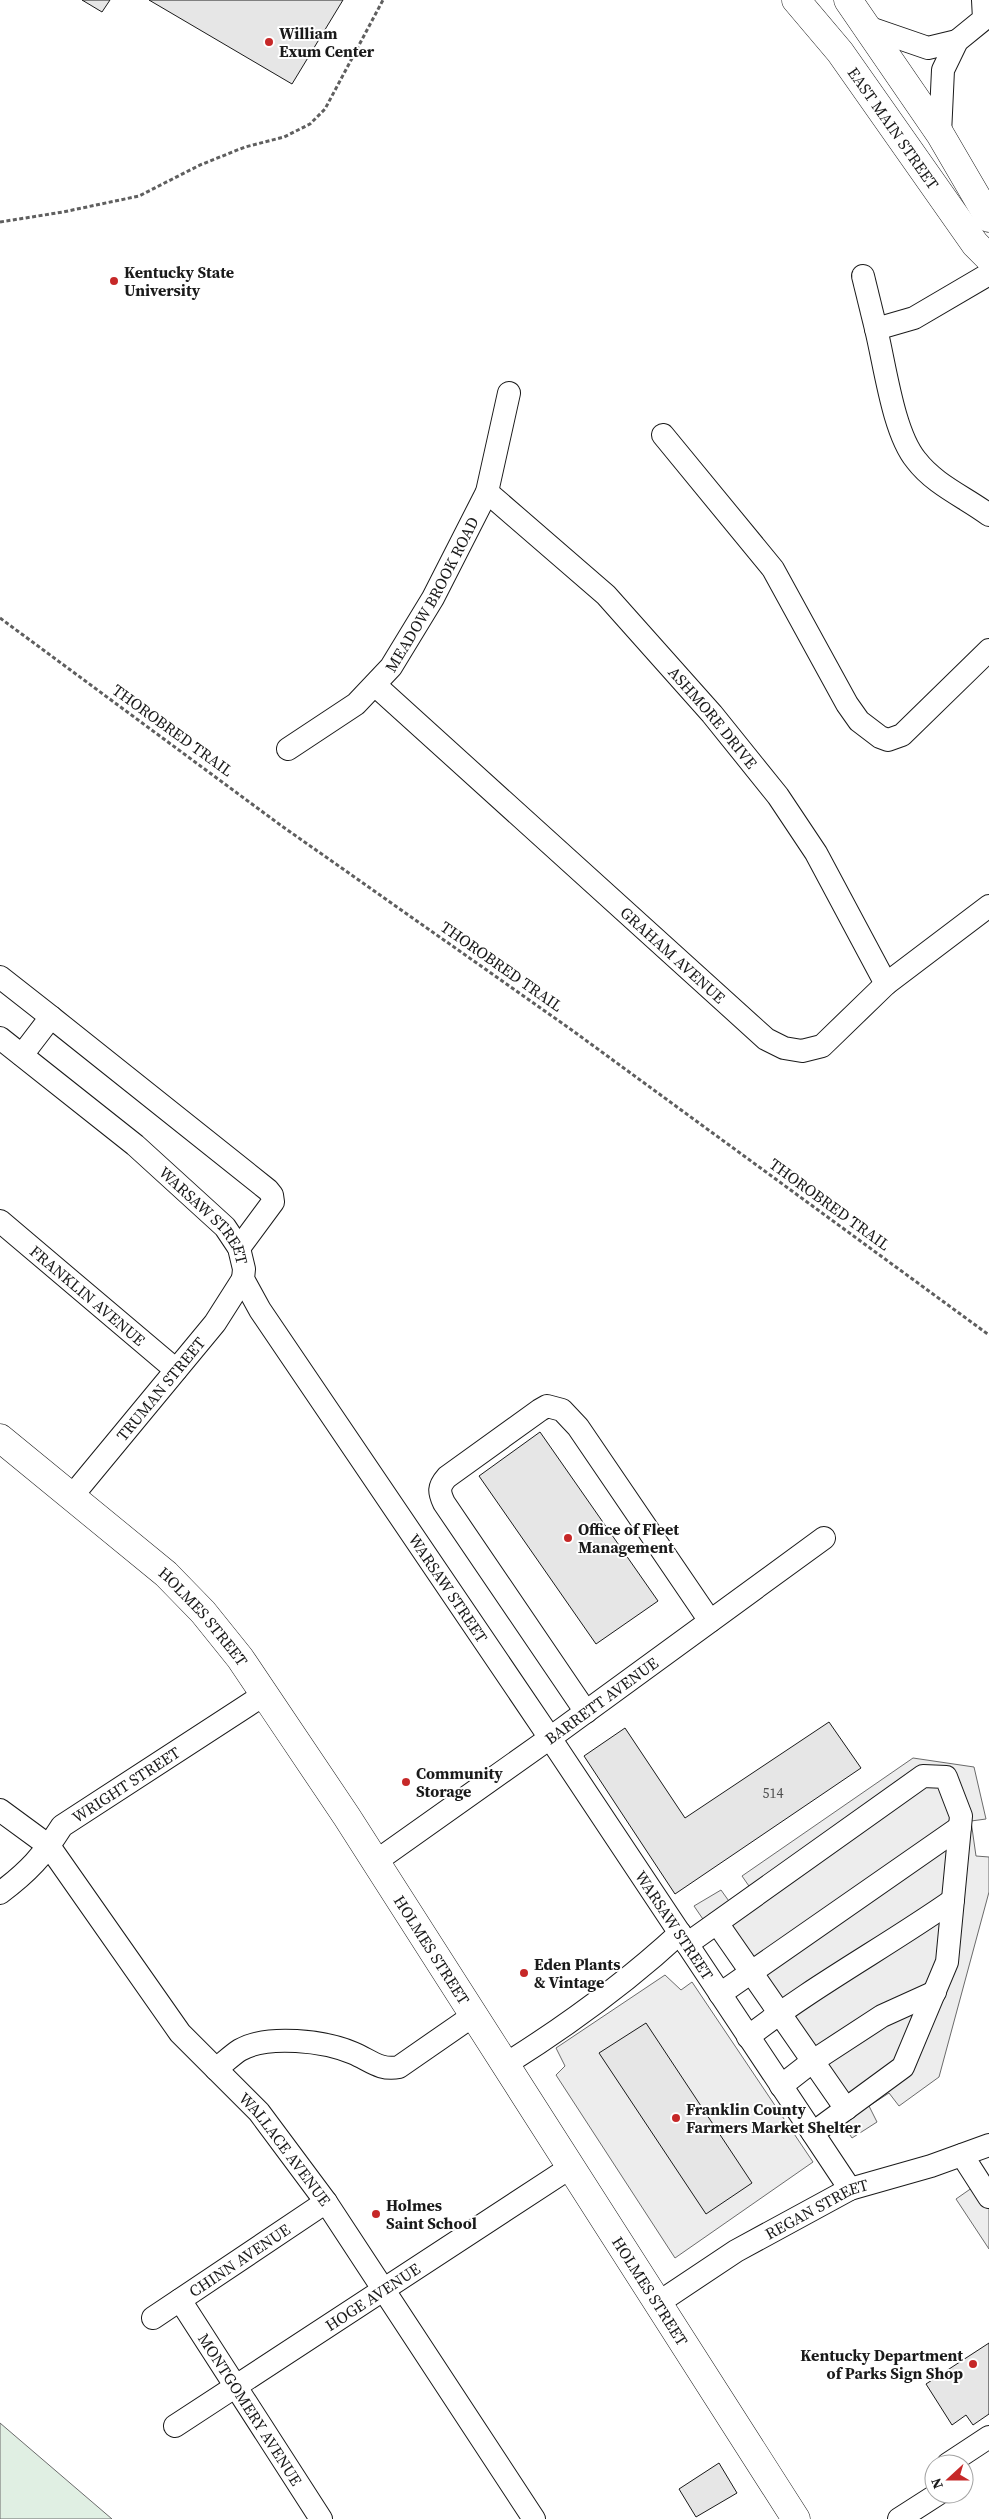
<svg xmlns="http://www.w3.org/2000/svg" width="989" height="2519" font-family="'Source Serif 4',serif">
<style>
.green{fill:#e0efe3;stroke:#6a6a6a}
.parking{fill:#ededed;stroke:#6a6a6a}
.building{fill:#e6e6e6;stroke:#1a1a1a}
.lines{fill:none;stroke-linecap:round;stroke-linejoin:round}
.minor-casing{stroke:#1a1a1a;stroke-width:24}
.major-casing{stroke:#1a1a1a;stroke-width:29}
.path{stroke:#5f5f5f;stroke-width:3;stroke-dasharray:4 2.5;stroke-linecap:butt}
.minor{stroke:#fff;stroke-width:22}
.major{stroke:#fff;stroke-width:28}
.poi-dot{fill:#c62828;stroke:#fff;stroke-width:2}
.labels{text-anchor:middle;stroke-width:4;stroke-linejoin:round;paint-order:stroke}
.number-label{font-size:14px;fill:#4d4d4d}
.poi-label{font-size:16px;font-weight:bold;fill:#1a1a1a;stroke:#fff;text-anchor:start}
.street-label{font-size:16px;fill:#1a1a1a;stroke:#fff}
</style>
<rect width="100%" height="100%" fill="#fff"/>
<polygon class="green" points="0,2423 112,2519 0,2519"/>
<g class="parking">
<polygon points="913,1758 974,1767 986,1819 971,1821 976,1856 989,1857 989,1892 939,2077 899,2106 889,2093 869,2106 877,2122 852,2138 694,1906 721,1890 731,1904 751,1889 742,1876"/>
<polygon points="665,1975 681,1990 692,1982 813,2162 675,2258 556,2075 565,2066 556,2048"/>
<polygon points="989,2176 989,2249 956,2199"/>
</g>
<g class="building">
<polygon points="82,0 110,0 102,12"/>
<polygon points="149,0 343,0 292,84"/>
<polygon points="540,1432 658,1601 596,1644 479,1476"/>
<polygon points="829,1722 861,1768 675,1894 584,1756 625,1728 685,1818"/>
<polygon points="646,2023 752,2183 706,2214 599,2053"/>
<polygon points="989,2343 989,2414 973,2425 966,2415 952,2425 926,2384"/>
<polygon points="719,2463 737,2493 696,2517 679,2489"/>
</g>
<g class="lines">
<defs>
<g id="minor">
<polyline points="867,27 928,48 957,41"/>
<polyline points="940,134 943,70 957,41 984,19 983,0"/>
<path d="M989,274L914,318L876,329C885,365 893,432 916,460C935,485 965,497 989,515"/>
<polyline points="863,276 876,329"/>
<polyline points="663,435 773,569 847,704 859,721 880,737 888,740 902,735 989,650"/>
<path id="s1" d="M487,492L606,595L712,714L778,796L816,853L886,984"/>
<path id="s2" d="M375,685L766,1039L784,1048L802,1051L822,1046L886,984L989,906"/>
<path id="s3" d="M288,749L356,704L391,667L433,598L487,492L509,393"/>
<polyline points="0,977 51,1017 22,1055"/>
<polyline points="51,1017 268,1190 272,1195 273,1202 239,1248"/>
<path id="s4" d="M0,1038L135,1145L225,1227L239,1248L244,1269L243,1279L260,1310L550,1738L850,2189"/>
<path id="s5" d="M0,1221L176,1370"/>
<path id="s6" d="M72,1496L215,1323L243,1279"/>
<path d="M586,1712L444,1503C439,1492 438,1487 447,1477L540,1410L547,1406L562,1410L578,1427L710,1621"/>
<path id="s7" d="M0,1810L49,1846L180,2033L259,2112L326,2202L534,2519"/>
<path id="s8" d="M375,1862L550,1738L824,1538"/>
<path id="s9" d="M0,1893C28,1872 43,1856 62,1826L265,1694"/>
<polyline points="717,1923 846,2109"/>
<polyline points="687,1944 923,1776 946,1777 961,1816 947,1962 903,2067 813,2133"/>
<polyline points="720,1994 960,1827"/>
<path d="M748,2037C813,1986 886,1947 953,1900"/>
<path d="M506,2064C568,2025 626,1983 680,1933"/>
<path d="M216,2069C224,2063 232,2055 240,2050C268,2034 325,2041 353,2053C370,2060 380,2071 399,2067L474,2015"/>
<polyline points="781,2086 813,2061 882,2016 935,1992"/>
<polyline points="962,2155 989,2197"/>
<path id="s10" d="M180,2300L321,2519"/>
<path id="s11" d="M658,2303L736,2251L850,2189L931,2166L989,2145"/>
<path id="s12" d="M153,2318L326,2202"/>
<path id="s13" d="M175,2426L571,2167"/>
<polyline points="948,2464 989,2437"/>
<polyline points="899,2519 938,2494"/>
</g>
<g id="major">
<path id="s14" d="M796,0L840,52L975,244L989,258"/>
<polyline points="848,0 940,134 989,218"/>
<path id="s15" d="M0,1438L166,1574L203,1612L240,1658L347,1817L796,2519"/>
</g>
</defs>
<use href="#minor" class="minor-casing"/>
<use href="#major" class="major-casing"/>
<g class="path">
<polyline points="0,222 63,212 139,196 200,165 245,147 284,137 310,124 325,109 383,0"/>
<polyline points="0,618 279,824 569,1028 989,1335"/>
</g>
<use href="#minor" class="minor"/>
<use href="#major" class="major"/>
</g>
<g class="poi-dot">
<circle cx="269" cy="42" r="5"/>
<circle cx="114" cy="281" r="5"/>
<circle cx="568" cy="1538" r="5"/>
<circle cx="406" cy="1782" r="5"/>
<circle cx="524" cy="1973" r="5"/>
<circle cx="676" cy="2118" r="5"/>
<circle cx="376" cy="2214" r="5"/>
<circle cx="973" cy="2364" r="5"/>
</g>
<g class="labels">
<g class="number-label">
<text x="773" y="1798">514</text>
</g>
<g class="poi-label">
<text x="279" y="39">William<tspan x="279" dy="18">Exum Center</tspan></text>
<text x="124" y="278">Kentucky State<tspan x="124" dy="18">University</tspan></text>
<text x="578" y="1535">Office of Fleet<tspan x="578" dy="18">Management</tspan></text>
<text x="416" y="1779">Community<tspan x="416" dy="18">Storage</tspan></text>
<text x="534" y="1970">Eden Plants<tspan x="534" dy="18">&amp; Vintage</tspan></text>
<text x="686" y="2115">Franklin County<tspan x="686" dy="18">Farmers Market Shelter</tspan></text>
<text x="386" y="2211">Holmes<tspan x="386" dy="18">Saint School</tspan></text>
<text x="963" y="2361" text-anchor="end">Kentucky Department<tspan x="963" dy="18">of Parks Sign Shop</tspan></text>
</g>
<g class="street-label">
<text dy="6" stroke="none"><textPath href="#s14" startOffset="161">EAST MAIN STREET</textPath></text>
<text dy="6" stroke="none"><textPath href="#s3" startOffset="216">MEADOW BROOK ROAD</textPath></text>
<text dy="6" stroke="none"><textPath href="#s1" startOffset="320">ASHMORE DRIVE</textPath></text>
<text transform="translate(173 730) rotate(36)" y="6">THOROBRED TRAIL</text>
<text dy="6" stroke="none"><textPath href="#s2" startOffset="402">GRAHAM AVENUE</textPath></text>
<text transform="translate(502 966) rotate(35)" y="6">THOROBRED TRAIL</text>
<text transform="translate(830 1204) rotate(36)" y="6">THOROBRED TRAIL</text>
<text dy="6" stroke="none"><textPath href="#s4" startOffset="272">WARSAW STREET</textPath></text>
<text dy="6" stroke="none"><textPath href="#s5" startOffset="115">FRANKLIN AVENUE</textPath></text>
<text dy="6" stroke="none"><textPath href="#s6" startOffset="139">TRUMAN STREET</textPath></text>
<text dy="6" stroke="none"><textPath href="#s4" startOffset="722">WARSAW STREET</textPath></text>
<text dy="6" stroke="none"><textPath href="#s15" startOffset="271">HOLMES STREET</textPath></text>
<text dy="6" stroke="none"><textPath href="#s8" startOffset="278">BARRETT AVENUE</textPath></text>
<text dy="6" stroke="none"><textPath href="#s9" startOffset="168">WRIGHT STREET</textPath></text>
<text dy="6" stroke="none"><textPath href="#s4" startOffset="1128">WARSAW STREET</textPath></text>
<text dy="6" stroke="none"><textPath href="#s15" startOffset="676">HOLMES STREET</textPath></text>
<text dy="6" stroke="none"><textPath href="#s7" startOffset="446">WALLACE AVENUE</textPath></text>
<text dy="6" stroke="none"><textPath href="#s11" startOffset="185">REGAN STREET</textPath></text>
<text dy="6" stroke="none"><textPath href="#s12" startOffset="104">CHINN AVENUE</textPath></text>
<text dy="6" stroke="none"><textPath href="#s15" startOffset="1081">HOLMES STREET</textPath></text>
<text dy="6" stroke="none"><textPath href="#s13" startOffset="236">HOGE AVENUE</textPath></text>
<text dy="6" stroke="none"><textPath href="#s10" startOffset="130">MONTGOMERY AVENUE</textPath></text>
</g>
</g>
<g transform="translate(949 2479) rotate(249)"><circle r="24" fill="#ffffff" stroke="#a3a3a3"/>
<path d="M0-4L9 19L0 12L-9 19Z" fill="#c62828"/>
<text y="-8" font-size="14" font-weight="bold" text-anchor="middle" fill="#1a1a1a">N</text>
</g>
</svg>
